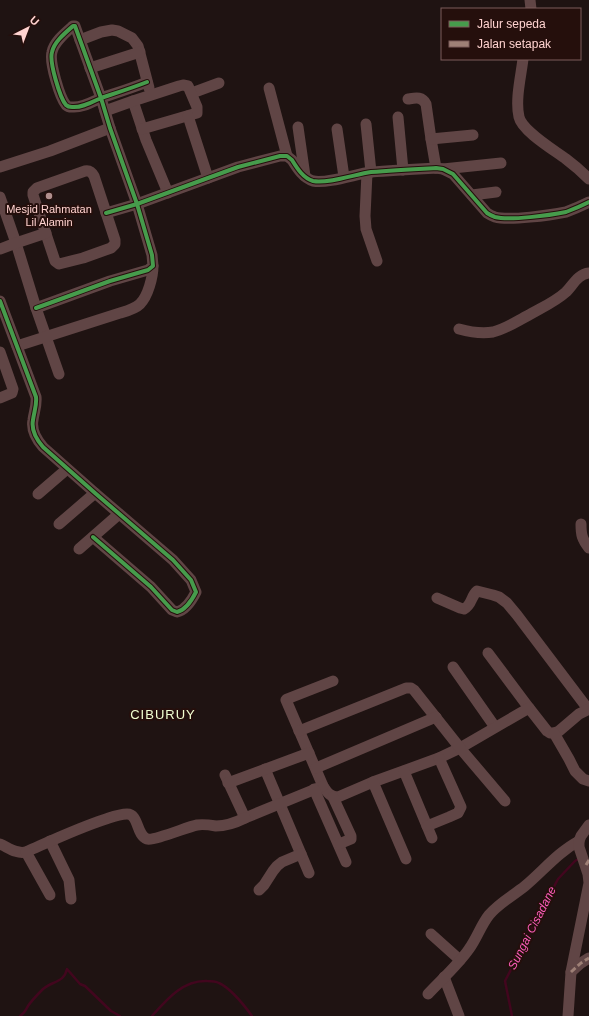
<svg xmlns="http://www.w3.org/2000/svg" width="589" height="1016" font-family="Arial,sans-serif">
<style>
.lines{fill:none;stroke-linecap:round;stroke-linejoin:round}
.stream{stroke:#42061e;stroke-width:2.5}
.minor{stroke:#604545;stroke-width:11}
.quiet{stroke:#9e8076;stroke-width:3;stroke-dasharray:6 3;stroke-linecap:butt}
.cycleway-casing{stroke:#250f0c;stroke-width:6}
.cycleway{stroke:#469c4c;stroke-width:4}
.poi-dot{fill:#b1908e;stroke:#250f0c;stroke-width:1.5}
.labels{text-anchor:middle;stroke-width:4;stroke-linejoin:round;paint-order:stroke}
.poi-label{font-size:11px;fill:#ffd3d0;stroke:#250f0c}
.water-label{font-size:12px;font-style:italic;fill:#ff5ebc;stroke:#250f0c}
.quarter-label{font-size:13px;letter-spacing:1px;fill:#f1ffd2;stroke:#250f0c}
</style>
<rect width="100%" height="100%" fill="#1f1312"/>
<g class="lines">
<g class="stream">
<path d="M20,1016C25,1013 25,1011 28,1006C32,1000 38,994 43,989C52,981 64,983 67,969L80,984L85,986L111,1011L120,1016"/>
<path d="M152,1016C167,999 183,980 207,981C211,981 215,981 219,983C232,989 244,1005 252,1016"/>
<polyline points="512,1016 505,981 558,879 575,861 580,858"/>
</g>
<g class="minor">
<polyline points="530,0 531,9"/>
<polyline points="80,40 101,32 112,30 118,31 132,38 138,46 149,88"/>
<path d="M523,59C521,76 515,100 519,117C522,131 554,150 566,159C574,165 582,172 589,179"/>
<polyline points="90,68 140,52"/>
<polyline points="269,88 287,156"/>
<polyline points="192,93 219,83"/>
<path d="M408,99C415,98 422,96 426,104L431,139L436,168"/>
<polyline points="133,101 146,140 168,193"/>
<polyline points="105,111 133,101 179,86 183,85 188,86 197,107 197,113 142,129"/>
<polyline points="188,116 208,178"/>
<polyline points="398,117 403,170"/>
<polyline points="366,124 371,172"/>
<polyline points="298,127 305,176"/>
<polyline points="337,129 344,177"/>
<polyline points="431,139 473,135"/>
<polyline points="0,167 50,151 110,128"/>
<polyline points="443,169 501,163"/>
<path d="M85,171C90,170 92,173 94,176L115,240V244L111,248L83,258L59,264L55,261L33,195V192L37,188Z"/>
<polyline points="367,173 365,216 366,229 377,261"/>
<polyline points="472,195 496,192"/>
<polyline points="0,197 16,243 36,308 59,374"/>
<path d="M106,213L137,204L238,167L280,156H287L292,160C297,168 303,178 313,181C328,184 356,174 371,172C393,170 415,169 436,168L443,169L453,174L487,213C490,215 492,216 495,217C509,221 551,215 566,212C574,209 581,206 589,202"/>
<polyline points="0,249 16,243 46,233"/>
<path d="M0,301L36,397C37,405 34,412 33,420C31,430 37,440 43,447L95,493L173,560L191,580L196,592C192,600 185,610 177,612L172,610L151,587L93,537"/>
<path d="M36,308L110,281L148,270L153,266L152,255L137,204L110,128L101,98L75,26H73C65,33 54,42 52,52C49,62 60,98 66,105C68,107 69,107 72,107C82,108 92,102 101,98C116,93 132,88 147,82"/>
<path d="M459,329C470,332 481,334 493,332C506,329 517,321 529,315C541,308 555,302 566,292C573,285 578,274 589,273"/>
<path d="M17,346L120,313C127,311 135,309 140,304C148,296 153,277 153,266"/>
<polyline points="0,352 13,389 12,393 0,398"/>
<polyline points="38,494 67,469"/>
<polyline points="59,524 95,493"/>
<path d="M581,524C581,535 582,539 589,548"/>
<polyline points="79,549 119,514"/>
<path d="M437,598L460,608L464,609C472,605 471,596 477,591L493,595L499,597L507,603L517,615L588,709"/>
<polyline points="488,653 529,708"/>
<polyline points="453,667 495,727"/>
<path d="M333,681L287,699L286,700L323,786C327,792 330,797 338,797L373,782L439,758L460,748L529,708L547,731L550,733H554L559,731L579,714L589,709"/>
<polyline points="299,731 406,688 411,688 414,690 460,748 505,801"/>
<polyline points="554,733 569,759 575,771 583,779 589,781"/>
<polyline points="316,768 436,717"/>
<polyline points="265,769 309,873"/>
<polyline points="404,771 432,838"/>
<polyline points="225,775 245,818 323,786"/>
<polyline points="373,782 406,859"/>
<polyline points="228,783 309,753"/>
<polyline points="314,789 346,862"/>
<polyline points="333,797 351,836 351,839 339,844"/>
<polyline points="427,826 449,817 458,813 461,807 439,758"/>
<polyline points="50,841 69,880 71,899"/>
<path d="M0,844C9,848 16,854 26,852C53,840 78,828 106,819C112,817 120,814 127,814C139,814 136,835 147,839C154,841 187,827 197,825C203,824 210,825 216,826C226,826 235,823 245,818"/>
<polyline points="26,852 50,895"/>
<polyline points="259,890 264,885 273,871 277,866 282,862 301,854"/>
<polyline points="431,934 460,960"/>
<polyline points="571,972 581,963 589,958"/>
<polyline points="444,977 459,1016"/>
<path d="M428,994C441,980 458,965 469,949C477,938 481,925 489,915C499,903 514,895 525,886C543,871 558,852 579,841"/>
<polyline points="568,1016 571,972 589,883 588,874 579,847 579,841 581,836 589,825"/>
</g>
<g class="quiet">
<polyline points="586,865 589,860"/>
<polyline points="571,972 581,963 589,958"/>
</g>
<defs>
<g id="cycleway">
<path d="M106,213L137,204L238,167L280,156H287L292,160C297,168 303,178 313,181C328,184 356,174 371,172C393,170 415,169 436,168L443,169L453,174L487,213C490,215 492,216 495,217C509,221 551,215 566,212C574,209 581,206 589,202"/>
<path d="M0,301L36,397C37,405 34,412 33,420C31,430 37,440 43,447L95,493L173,560L191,580L196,592C192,600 185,610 177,612L172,610L151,587L93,537"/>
<path d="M36,308L110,281L148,270L153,266L152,255L137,204L110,128L101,98L75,26H73C65,33 54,42 52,52C49,62 60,98 66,105C68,107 69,107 72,107C82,108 92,102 101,98C116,93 132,88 147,82"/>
</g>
</defs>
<use href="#cycleway" class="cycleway-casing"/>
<use href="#cycleway" class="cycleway"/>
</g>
<circle class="poi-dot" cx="49" cy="196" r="4"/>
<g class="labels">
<g class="poi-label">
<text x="49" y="213">Mesjid Rahmatan<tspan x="49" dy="13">Lil Alamin</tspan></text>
</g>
<g class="water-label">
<text transform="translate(532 928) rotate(-63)" y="4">Sungai Cisadane</text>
</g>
<g class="quarter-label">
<text x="163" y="719">CIBURUY</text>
</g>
</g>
<rect x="441" y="8" width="140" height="52" fill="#250f0c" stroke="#7c5d5a"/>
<rect x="449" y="21" width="20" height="6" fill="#469c4c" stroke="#7c5d5a"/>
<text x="477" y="28" font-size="12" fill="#ffd3d0">Jalur sepeda</text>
<rect x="449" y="41" width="20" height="6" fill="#9e8076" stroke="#7c5d5a"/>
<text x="477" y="48" font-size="12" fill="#ffd3d0">Jalan setapak</text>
<g transform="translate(28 28) rotate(42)" stroke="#250f0c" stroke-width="3" paint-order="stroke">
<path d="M0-3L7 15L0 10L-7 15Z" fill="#ffd3d0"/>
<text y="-6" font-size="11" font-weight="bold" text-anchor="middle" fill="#ffd3d0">U</text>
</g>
</svg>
